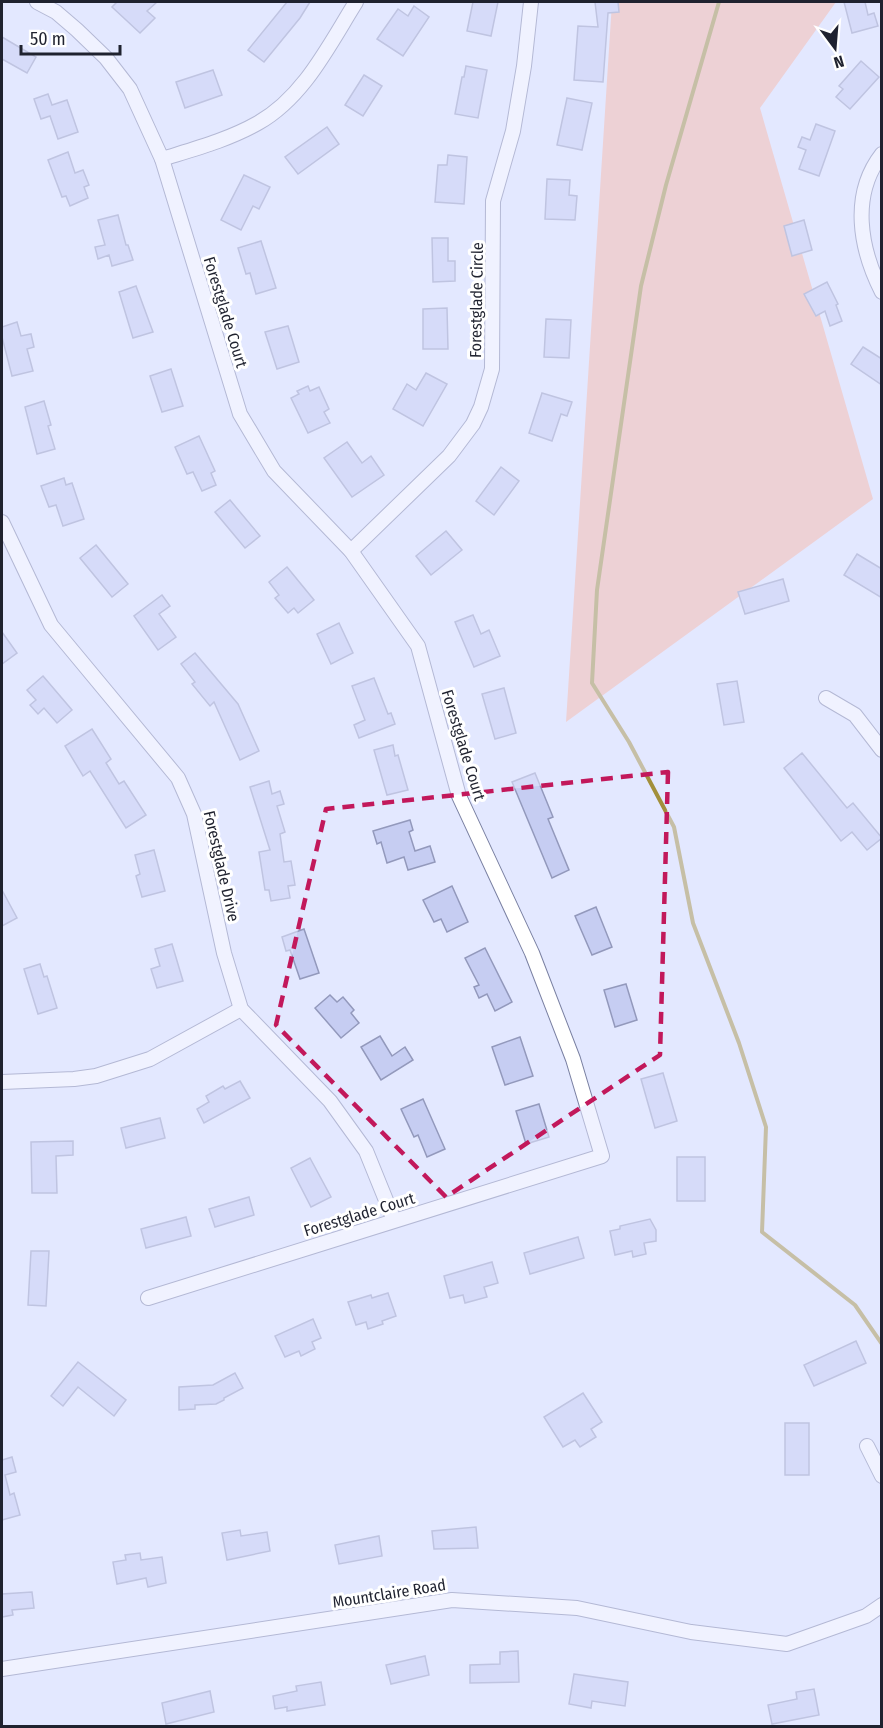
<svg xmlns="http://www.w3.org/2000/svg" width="883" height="1728" font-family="'Fira Sans Condensed',sans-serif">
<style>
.green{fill:#f8b6a3}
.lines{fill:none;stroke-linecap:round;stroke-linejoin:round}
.stream{stroke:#a28f3b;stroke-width:4}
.building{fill:#c6cdf2;stroke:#9399bc;stroke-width:1.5}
.minor-casing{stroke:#7a80a2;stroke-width:16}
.minor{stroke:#fff;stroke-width:14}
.marked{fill:none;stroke:#c2185b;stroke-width:4.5;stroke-dasharray:12 8;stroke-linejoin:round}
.labels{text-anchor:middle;stroke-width:6;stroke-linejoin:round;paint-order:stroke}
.street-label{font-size:16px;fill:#1f222f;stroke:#fff}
</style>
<rect width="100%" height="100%" fill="#e3e8ff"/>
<polygon class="green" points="612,2 836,2 760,108 873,499 566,722"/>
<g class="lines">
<polyline class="stream" points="719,2 666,185 641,286 597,590 592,683 629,742 674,827 693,923 739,1043 766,1127 762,1232 855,1305 882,1344"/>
</g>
<g class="building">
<polygon points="117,2 157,2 147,11 155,18 140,33 112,7"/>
<polygon points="287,2 310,2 300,18 264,62 248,50"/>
<polygon points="473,2 498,2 491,36 467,31"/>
<polygon points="595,2 618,2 619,12 608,13 603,82 574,80 578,26 598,27"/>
<polygon points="844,2 865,2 868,15 874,13 878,26 852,33"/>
<polygon points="414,6 429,17 403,56 377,39 398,9 408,16"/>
<polygon points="2,37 36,57 27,73 2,59"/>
<polygon points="861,61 879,77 850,109 836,97 843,89 839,86"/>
<polygon points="466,66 487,70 478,118 455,114 462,77 464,77"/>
<polygon points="213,70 222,95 185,108 176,82"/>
<polygon points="364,75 382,86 363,116 345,105"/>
<polygon points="48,94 52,105 67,100 78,132 58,139 50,116 41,119 34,99"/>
<polygon points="567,98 592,103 582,150 557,145"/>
<polygon points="816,124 835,131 819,176 799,169 806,150 798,147 802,137 810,140"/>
<polygon points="327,127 339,144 298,174 285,157"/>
<polygon points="68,152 75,173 83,170 89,185 84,187 88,198 70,206 66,196 62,197 48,160"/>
<polygon points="448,155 467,157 464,204 435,202 438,165 447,165"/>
<polygon points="244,175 270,187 259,209 253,206 241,230 221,220"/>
<polygon points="547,179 570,180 569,195 577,196 575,220 545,219"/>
<polygon points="118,215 126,245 128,245 133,260 112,266 109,255 98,259 95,247 105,245 98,220"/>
<polygon points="804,220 812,250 792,256 784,226"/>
<polygon points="432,238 448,238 448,261 455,261 455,281 433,282"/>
<polygon points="261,241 276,288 256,294 250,273 246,274 238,248"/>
<polygon points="827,282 838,304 836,305 842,321 830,326 825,311 816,316 804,294"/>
<polygon points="136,286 153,332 133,338 119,292"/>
<polygon points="447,308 448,349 423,349 423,309"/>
<polygon points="546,319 571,320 569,358 544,357"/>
<polygon points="17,322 21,336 31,334 34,347 27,349 33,371 12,376 2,337 2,327"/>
<polygon points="288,326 299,362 277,369 265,332"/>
<polygon points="863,347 882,359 882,385 851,364"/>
<polygon points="171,369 183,406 162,412 150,376"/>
<polygon points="426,373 447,384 423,426 393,409 407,384 416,390"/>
<polygon points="308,386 310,391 319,387 329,409 324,412 330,423 308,433 291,398 299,394 297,391"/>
<polygon points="542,393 572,402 567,416 561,414 552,441 529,433"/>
<polygon points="44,401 51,425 48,426 55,449 37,454 25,407"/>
<polygon points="199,436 215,471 211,473 216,485 202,491 193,472 187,474 175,447"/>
<polygon points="347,442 362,463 371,456 384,475 352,497 324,458"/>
<polygon points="501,467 519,481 494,515 476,501"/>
<polygon points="64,478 66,485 72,483 84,519 63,526 56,505 49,507 41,486"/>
<polygon points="230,500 260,536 245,548 215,512"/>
<polygon points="446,531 462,550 431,575 416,556"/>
<polygon points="96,545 128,584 112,597 80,558"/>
<polygon points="857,554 882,569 882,598 844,575"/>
<polygon points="287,567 314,600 298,613 294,608 288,613 275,598 279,595 269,582"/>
<polygon points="783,579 789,601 745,614 738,592"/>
<polygon points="162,595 170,606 159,614 176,637 158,650 134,616"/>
<polygon points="473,615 481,634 489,630 500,656 474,667 455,622"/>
<polygon points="339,623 353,653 331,664 317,634"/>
<polygon points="2,632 17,653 2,664"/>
<polygon points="195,653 238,704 259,751 240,760 214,702 210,706 192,684 195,682 181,664"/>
<polygon points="43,676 72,710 57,723 44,708 38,714 30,705 36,700 27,690"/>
<polygon points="374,678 388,714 391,713 395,724 359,738 354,725 365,720 352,686"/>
<polygon points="737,681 744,722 724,725 717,684"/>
<polygon points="504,688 516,733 495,739 482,694"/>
<polygon points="92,729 111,759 106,763 119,784 124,781 146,815 126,828 90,771 83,776 65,746"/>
<polygon points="393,745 395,756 398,755 408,790 387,795 374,750"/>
<polygon points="802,753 847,808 853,803 882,838 867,850 852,832 841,841 784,768"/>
<polygon points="535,773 553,817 548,819 569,870 552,878 512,782"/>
<polygon points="269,781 272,794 280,791 284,804 277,806 285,832 280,834 284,862 291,861 295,885 288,886 290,898 271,901 269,890 265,890 259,852 270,850 250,787"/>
<polygon points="410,820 413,830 409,832 415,851 430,846 435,862 408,870 404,857 387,863 381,842 377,844 373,831"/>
<polygon points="154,850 165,891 142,897 136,876 140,874 135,855"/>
<polygon points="452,886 468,922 447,932 441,919 434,922 423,900"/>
<polygon points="2,890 17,918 2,926"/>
<polygon points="596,907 612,947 592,955 575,916"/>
<polygon points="304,929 319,973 300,979 290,950 286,951 282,937"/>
<polygon points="172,944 183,981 157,988 151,969 160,966 155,949"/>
<polygon points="485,948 512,1002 495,1011 487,994 479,998 474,987 479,985 465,958"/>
<polygon points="40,964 44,977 47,976 57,1008 38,1014 24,969"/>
<polygon points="626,984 637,1020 615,1027 604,990"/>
<polygon points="330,995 337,1002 343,997 354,1010 351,1013 359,1023 341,1038 315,1008"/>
<polygon points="380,1036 392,1056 405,1047 413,1060 381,1080 361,1047"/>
<polygon points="520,1037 533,1076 505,1085 492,1047"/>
<polygon points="663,1073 677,1121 655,1128 641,1079"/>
<polygon points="240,1081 250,1098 204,1123 197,1109 209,1102 206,1096 223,1086 225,1089"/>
<polygon points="423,1099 445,1149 427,1157 418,1135 414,1137 401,1109"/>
<polygon points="539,1104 549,1137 526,1144 516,1111"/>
<polygon points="160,1118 165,1138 126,1148 121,1128"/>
<polygon points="73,1141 73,1155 56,1156 57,1193 32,1193 31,1142"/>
<rect x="677" y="1157" width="28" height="44"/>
<polygon points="310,1158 331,1197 311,1207 291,1168"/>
<polygon points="249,1197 254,1215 215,1227 209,1209"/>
<polygon points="186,1217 191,1236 146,1248 141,1229"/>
<polygon points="650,1219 656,1230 656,1241 644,1243 646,1254 633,1257 632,1251 615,1255 610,1231 620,1229 620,1226"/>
<polygon points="578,1237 584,1258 530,1274 524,1253"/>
<polygon points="31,1251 49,1251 46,1306 28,1305"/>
<polygon points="492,1262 498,1283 484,1287 487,1297 465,1303 463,1295 450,1298 444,1276"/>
<polygon points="388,1293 396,1316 382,1321 383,1324 368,1329 366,1322 356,1325 348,1302 371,1295 372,1298"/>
<polygon points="313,1319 321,1338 312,1342 315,1349 301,1356 299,1351 285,1357 275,1336"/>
<polygon points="856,1341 866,1363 814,1386 804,1365"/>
<polygon points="78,1362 126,1400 114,1416 78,1387 63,1406 51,1396"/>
<polygon points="235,1373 243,1388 224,1398 224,1400 216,1404 195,1405 195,1409 179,1410 179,1387 213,1385"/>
<polygon points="583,1393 602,1422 591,1429 596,1437 580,1447 575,1440 563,1447 544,1417"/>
<rect x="785" y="1423" width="24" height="52"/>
<polygon points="12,1457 16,1472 5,1475 10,1495 14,1493 20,1515 2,1520 2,1460"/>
<polygon points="476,1527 478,1548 434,1549 432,1531"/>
<polygon points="240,1530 241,1536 267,1532 270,1551 227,1560 222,1533"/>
<polygon points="379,1536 382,1556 339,1564 335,1545"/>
<polygon points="140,1553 141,1560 162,1557 166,1583 148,1587 146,1578 117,1584 113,1562 126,1560 125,1555"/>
<polygon points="32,1592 34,1608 12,1610 13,1615 2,1617 2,1594"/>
<polygon points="518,1651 519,1682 470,1683 470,1665 500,1664 500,1652"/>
<polygon points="425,1656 429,1675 391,1684 386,1665"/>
<polygon points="574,1674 628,1682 625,1706 592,1701 591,1708 569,1704"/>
<polygon points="321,1682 325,1705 287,1711 287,1707 275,1709 273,1696 297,1691 296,1686"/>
<polygon points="814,1689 819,1715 772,1724 768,1705 797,1699 796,1692"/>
<polygon points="210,1691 214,1712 166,1724 162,1703"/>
</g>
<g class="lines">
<defs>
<g id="minor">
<polyline points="37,2 56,12 77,30 106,58 130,89 162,159 240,414 274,471 351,551 418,646 459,796 532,953 573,1059 602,1156 148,1298"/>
<path d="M882,154C850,195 860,249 882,292"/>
<path d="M162,159C194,149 228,140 258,123C304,97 329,45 356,2"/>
<polyline points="2,522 51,625 178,778 194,814 224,953 241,1009 330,1101 366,1151 394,1220"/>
<polyline points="351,551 449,456 473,424 481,407 492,369 493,201 513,131 524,66 531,2"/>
<polyline points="826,698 855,715 882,750"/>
<polyline points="2,1082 74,1079 96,1076 150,1059 241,1009"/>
<polyline points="867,1446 882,1476"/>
<polyline points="2,1669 452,1600 577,1608 691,1632 787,1644 866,1616 882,1605"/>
</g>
</defs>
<use href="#minor" class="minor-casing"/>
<use href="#minor" class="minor"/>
</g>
<path d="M0 0H883V1728H0ZM668,772L660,1055L446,1197L276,1025L326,809Z" fill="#e3e8ff" fill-opacity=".55" fill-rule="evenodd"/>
<path class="marked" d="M668,772L660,1055L446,1197L276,1025L326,809Z"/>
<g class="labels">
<g class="street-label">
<text transform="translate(476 300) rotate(-89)" y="6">Forestglade Circle</text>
<text transform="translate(226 312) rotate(73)" y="6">Forestglade Court</text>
<text transform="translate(464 745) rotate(73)" y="6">Forestglade Court</text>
<text transform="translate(222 866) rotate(77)" y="6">Forestglade Drive</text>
<text transform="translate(359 1214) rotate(-17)" y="6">Forestglade Court</text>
<text transform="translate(389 1593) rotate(-9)" y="6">Mountclaire Road</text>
</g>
</g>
<rect width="883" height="1728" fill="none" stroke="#1f222f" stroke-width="6"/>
<g transform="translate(835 48) rotate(164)" stroke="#ffffff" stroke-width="4.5" paint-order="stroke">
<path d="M0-4.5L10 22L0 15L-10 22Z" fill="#1f222f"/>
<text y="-9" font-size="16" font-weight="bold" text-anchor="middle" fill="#1f222f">N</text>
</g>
<path d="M21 45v9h99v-9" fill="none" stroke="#1f222f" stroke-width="3"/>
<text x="30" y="45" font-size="18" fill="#1f222f" stroke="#ffffff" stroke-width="4.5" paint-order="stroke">50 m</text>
</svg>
